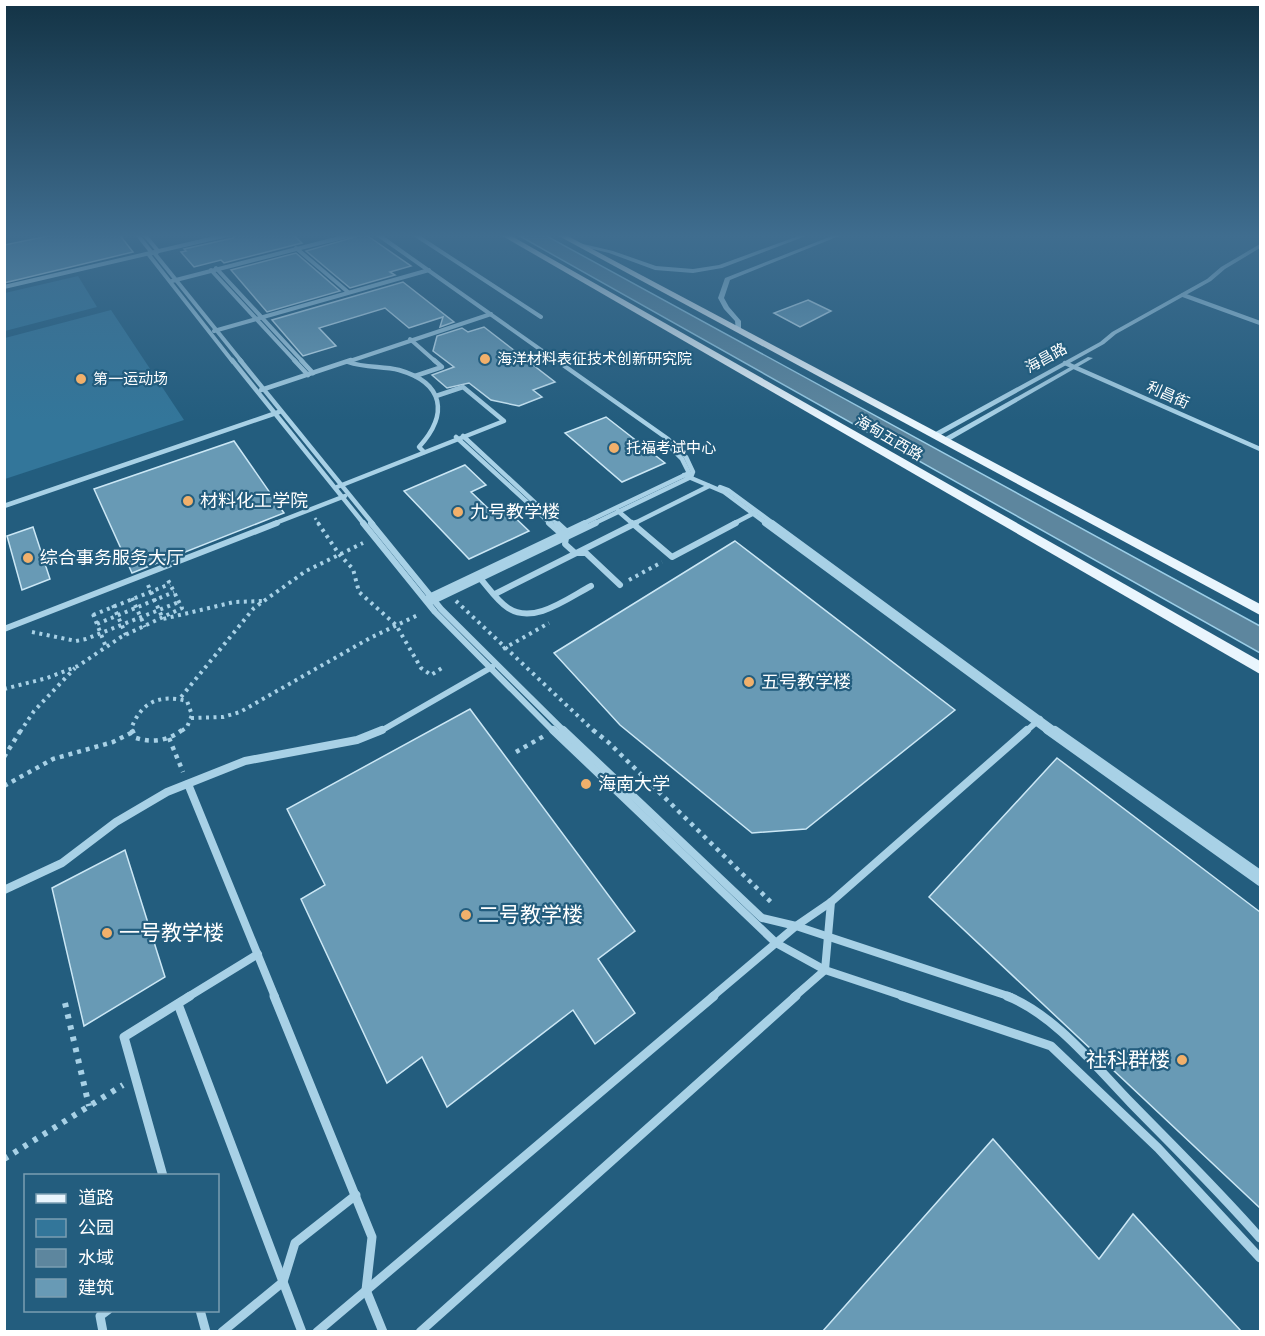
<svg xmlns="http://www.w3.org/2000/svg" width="1265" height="1336" font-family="Mulish,'Noto Sans SC',sans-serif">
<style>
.green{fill:#33769a}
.water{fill:#5d869e;stroke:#9ccee7;stroke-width:1.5}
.building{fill:#689ab5;stroke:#cbe7f5;stroke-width:1.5}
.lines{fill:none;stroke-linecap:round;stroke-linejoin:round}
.path-far3{stroke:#a8d1e6;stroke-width:3;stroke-dasharray:2 3;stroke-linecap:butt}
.path-far2{stroke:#a8d1e6;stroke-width:4;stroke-dasharray:3 4.5;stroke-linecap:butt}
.path-far1{stroke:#a8d1e6;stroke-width:4.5;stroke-dasharray:4 5;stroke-linecap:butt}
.path{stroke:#a8d1e6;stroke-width:6;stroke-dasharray:4.5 7;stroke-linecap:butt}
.minor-far4{stroke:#a8d1e6;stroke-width:4}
.minor-far3{stroke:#a8d1e6;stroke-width:4.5}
.minor-far2{stroke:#a8d1e6;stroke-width:6}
.minor-far1{stroke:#a8d1e6;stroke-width:8}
.minor{stroke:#a8d1e6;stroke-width:9}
.tertiary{fill:#a8d1e6;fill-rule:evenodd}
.primary{fill:#e9f5fd;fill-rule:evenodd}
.poi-dot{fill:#f1b06b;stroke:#235d7e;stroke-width:2}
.labels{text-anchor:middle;stroke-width:4.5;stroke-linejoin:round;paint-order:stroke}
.far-street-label{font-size:15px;fill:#fff;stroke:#235d7e}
.far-poi-label{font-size:15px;fill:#fff;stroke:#235d7e;text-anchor:start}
.poi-label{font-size:18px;fill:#fff;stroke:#235d7e;text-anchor:start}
.near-poi-label{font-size:21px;fill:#fff;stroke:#235d7e;text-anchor:start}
</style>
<rect width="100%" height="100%" fill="#235d7e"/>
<g class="green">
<polygon points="78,276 97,307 5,331 5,293"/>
<polygon points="111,310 184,420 5,479 5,338"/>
</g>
<polygon class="water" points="516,234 543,234 1260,626 1260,653"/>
<g class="building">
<polygon points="58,234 119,234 133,252 4,283 4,245"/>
<polygon points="236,234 292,234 302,243 224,263 221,260 194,267 181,252 186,251 184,249 233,238"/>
<polygon points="365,234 411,266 390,272 395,275 350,288 306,251"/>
<polygon points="296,253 340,291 267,312 231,270"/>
<polygon points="403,282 454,322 440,327 443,317 409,328 385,308 319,328 336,346 303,356 272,320"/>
<polygon points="808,300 831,311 800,327 774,313"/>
<polygon points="484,327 555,382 533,390 542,397 519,406 491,400 469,383 447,388 432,375 454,367 433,351 437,336 462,328 468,332"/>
<polygon points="606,417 665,463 622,482 565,433"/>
<polygon points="234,441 284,513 132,573 94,489"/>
<polygon points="465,465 486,485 471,492 494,514 506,509 529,531 469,559 404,491"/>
<polygon points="33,527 50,579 22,590 7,536"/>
<polygon points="735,541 955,710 806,829 752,833 620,725 554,653"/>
<polygon points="470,709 635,931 598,959 635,1013 595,1044 573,1010 447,1107 422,1057 387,1083 301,899 325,885 287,809"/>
<polygon points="1057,758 1260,912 1260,1208 929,897"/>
<polygon points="125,850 165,977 84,1026 52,888"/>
<polygon points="993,1139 1099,1259 1133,1214 1242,1332 822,1332"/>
</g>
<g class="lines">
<polyline class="path-far3" points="315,518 319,524"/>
<g class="path-far2">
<polyline points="318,523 339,554 353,569 359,592 396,625 421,668 431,675 442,668"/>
<polyline points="629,580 662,562"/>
<polyline points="148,585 163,619 234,602 262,601"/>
<polyline points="132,598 145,627"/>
<polyline points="456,601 595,732"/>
<polyline points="113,605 126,635"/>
<polyline points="93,614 106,647"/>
<polyline points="93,615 170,584"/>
<polyline points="97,624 174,592"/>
<polyline points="32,632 76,641 86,639 179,602"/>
<polyline points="503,649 549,623"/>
<polyline points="4,689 47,678 78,666 121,637 182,608 167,578"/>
<polyline points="181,697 254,608 306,571 363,543"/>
<polyline points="191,718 223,717 240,712 370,638 420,614"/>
<polyline points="20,732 34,711 75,668"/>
<path d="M133,732L131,729C141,702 159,694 187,701L192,715L187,727L180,732"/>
</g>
<g class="path-far1">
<path d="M132,730L136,738C152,743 168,741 182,730"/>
<polyline points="593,730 608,742 773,904"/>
<polyline points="169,738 183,772"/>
<polyline points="516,752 544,736"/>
<polyline points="4,757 21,730"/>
<polyline points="4,786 53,759 113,742 133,732"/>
</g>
<g class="path">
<polyline points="65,1003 89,1106"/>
<polyline points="4,1159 123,1085"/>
</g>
<g class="minor-far4">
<polyline points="137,234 152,253 149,255 233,362"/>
<polyline points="144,234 158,251 155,254 242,362"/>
<polyline points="377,234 558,362"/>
<polyline points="414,234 541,317"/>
<polyline points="296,248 348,292"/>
<polyline points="216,268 303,362"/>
<polyline points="211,270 296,362"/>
<polyline points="172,281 355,234"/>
<polyline points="4,287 232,234"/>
<polyline points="1183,295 1260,323"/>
<polyline points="214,331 429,270"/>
<polyline points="410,339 436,362"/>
<polyline points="347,362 491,314"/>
</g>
<g class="minor-far3">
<polyline points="232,360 364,524"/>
<polyline points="240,360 373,524"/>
<polyline points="294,360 308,375"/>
<polyline points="301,360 313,373"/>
<polyline points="556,360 668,439 686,457 693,472 691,477 593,524"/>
<path d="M348,362C365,368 382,366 399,370C444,383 449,414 419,447L424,452"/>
<polyline points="1065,363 1260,449"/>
<polyline points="415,376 442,367 434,360"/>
<polyline points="261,390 351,360"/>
<polyline points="463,436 558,524"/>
<polyline points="456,437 551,524"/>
<polyline points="684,475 724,492 767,524"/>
<polyline points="337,487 504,421 463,387 436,396"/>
<polyline points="720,487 728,490 774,524"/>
<polyline points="4,506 279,412"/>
<polyline points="618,511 633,524"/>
<polyline points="273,524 345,496"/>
<polyline points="582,524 689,473 682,459 666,443"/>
<polyline points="633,524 709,486"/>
<polyline points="733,524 756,512"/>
</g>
<g class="minor-far2">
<polyline points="363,523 435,612 554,732"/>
<polyline points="371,523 441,609 565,732"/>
<polyline points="549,523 566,538 565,544 575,553 586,553 620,585"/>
<polyline points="557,523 568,533"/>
<polyline points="632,523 672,557 736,523"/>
<polyline points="765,523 1049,732"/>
<polyline points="772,523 1057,732"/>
<path d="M479,577C488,587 497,601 508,608C534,625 568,598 591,586"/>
<polyline points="495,594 636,523"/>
<polyline points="429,597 585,523"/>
<polyline points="431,602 596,523"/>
<polyline points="4,629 277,523"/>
<polyline points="379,732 492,667"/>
<polyline points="1025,732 1040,719"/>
</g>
<g class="minor-far1">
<polyline points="553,730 776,943 825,970 906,997"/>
<polyline points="563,730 762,918 796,926 1011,997"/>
<polyline points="1047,730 1260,882"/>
<polyline points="1055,730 1260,874"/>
<polyline points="188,784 275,997"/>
<polyline points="4,890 62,863 116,822 167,792 245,761 357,740 382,730"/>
<polyline points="188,997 258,954"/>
<polyline points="712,997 796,926 831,902 1027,730"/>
<polyline points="794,997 825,970 831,902"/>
</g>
<g class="minor">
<polyline points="274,996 372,1237 366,1290 383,1332"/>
<polyline points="902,996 1051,1046 1158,1148 1260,1258"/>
<path d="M1007,996C1054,1014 1096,1067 1131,1103C1174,1147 1219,1191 1260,1238"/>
<polyline points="178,1004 302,1332"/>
<polyline points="163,1176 124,1037 190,996"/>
<polyline points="200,1310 206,1332"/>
<polyline points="103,1332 100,1316 108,1310"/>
<polyline points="222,1332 283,1282 295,1243 356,1195"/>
<polyline points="317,1332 714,996"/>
<polyline points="420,1332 796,996"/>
</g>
<g class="tertiary">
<polygon points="804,234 811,234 722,268 693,273 655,270 609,253 576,245 579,243 613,251 656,266 693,269 719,265"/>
<polygon points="837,234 844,234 730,280 724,298 729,307 741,321 741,330 736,331 735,321 724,309 718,298 725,278"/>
<polygon points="1260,244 1260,248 1225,269 1211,281 1116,334 1104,344 937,437 934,437 930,435 1100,342 1112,332 1207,279 1221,267"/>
<polygon points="1088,357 1093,358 947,442 941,442 940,440"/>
</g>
<g class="primary">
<polygon points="499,234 508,234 1260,661 1260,674"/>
<polygon points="555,234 564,234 1260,604 1260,615"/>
</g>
</g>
<linearGradient id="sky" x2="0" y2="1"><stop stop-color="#133345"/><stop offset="0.56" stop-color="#3f6d8f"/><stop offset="1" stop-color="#3f6d8f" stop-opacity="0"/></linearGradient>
<rect width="1265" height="421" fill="url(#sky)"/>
<g class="poi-dot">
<circle cx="485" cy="359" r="6"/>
<circle cx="81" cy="379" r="6"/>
<circle cx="614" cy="448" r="6"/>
<circle cx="188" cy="501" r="6"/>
<circle cx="458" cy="512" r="6"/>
<circle cx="28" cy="558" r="6"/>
<circle cx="749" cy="682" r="6"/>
<circle cx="586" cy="784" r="6"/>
<circle cx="466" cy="915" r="6"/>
<circle cx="107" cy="933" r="6"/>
<circle cx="1182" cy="1060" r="6"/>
</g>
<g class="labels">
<g class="far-street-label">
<text transform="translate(1046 358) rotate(-29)" y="5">海昌路</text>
<text transform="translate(1168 395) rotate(24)" y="5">利昌街</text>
<text transform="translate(889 438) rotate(30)" y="5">海甸五西路</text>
</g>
<g class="far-poi-label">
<text x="497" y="364">海洋材料表征技术创新研究院</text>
<text x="93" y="384">第一运动场</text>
<text x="626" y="453">托福考试中心</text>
</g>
<g class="poi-label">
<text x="200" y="507">材料化工学院</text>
<text x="470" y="518">九号教学楼</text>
<text x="40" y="564">综合事务服务大厅</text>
<text x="761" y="688">五号教学楼</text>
<text x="598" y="790">海南大学</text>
</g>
<g class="near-poi-label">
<text x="478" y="922">二号教学楼</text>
<text x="119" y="940">一号教学楼</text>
<text x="1170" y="1067" text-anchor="end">社科群楼</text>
</g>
</g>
<rect width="1265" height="1336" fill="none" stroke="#ffffff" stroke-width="12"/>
<rect x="24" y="1174" width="195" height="138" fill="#235d7e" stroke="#7b9eb2" stroke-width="1.5"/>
<rect x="36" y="1194" width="30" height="9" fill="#e9f5fd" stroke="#7b9eb2" stroke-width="1.5"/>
<text x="78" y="1204" font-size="18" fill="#ffffff">道路</text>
<rect x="36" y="1219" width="30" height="18" fill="#33769a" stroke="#7b9eb2" stroke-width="1.5"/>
<text x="78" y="1234" font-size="18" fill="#ffffff">公园</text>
<rect x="36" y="1249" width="30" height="18" fill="#5d869e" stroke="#7b9eb2" stroke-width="1.5"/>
<text x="78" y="1264" font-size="18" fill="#ffffff">水域</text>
<rect x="36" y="1279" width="30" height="18" fill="#689ab5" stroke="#7b9eb2" stroke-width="1.5"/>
<text x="78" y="1294" font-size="18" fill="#ffffff">建筑</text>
</svg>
